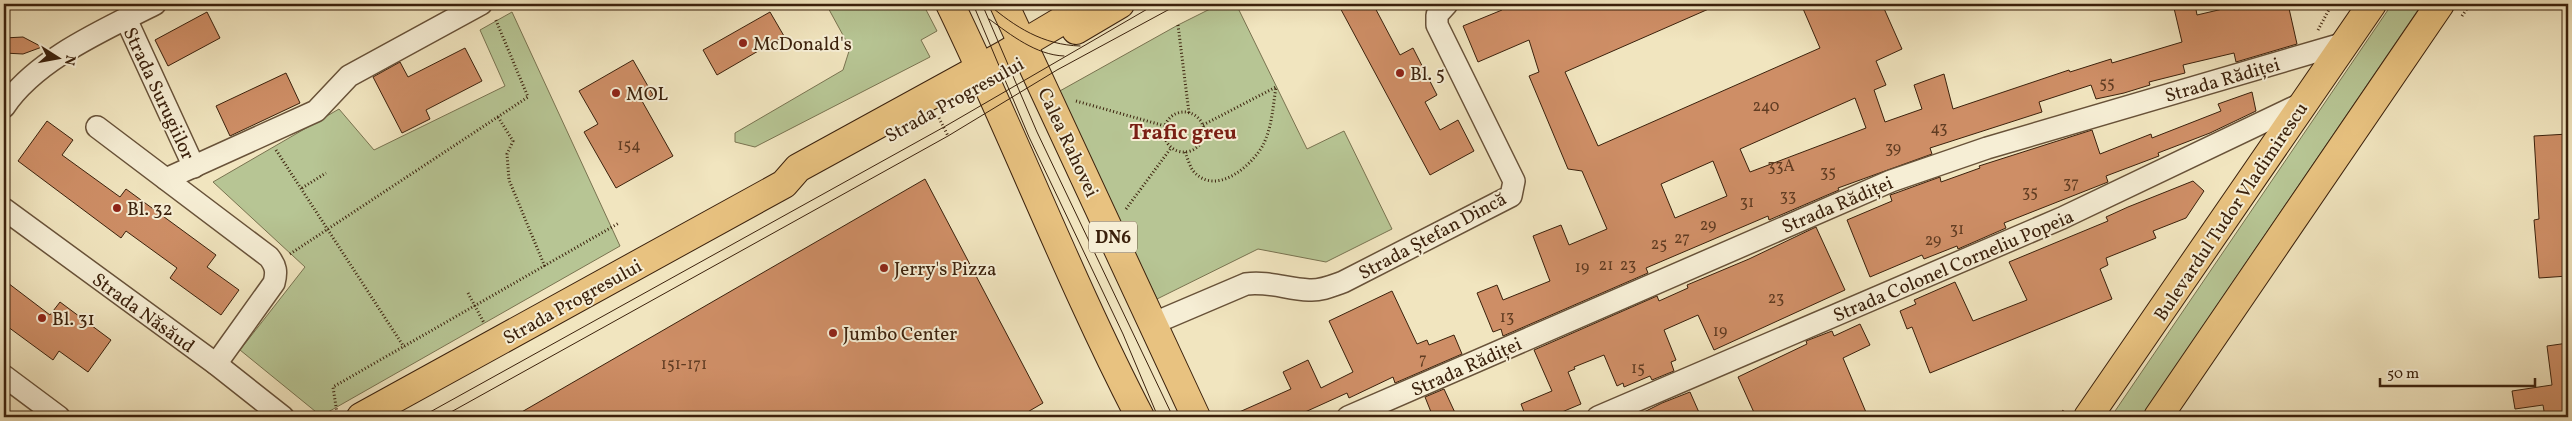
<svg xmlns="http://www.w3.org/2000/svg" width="2572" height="421" font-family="Vollkorn,serif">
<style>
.green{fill:#b7c594;stroke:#797350}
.building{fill:#ce8e66;stroke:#3b210c;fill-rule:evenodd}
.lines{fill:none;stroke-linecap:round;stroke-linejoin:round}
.minor-casing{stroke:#685239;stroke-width:24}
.major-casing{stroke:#3b210c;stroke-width:30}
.path{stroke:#3b210c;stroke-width:3;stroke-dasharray:1 2.5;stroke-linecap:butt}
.minor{stroke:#f6eed5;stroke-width:21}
.major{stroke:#e8c280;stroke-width:28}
.tram{stroke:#3b210c;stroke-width:1}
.poi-dot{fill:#8f2418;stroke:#f6eed5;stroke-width:2}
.labels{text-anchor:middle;stroke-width:4;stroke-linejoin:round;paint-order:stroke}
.number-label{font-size:16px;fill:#603c22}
.shield{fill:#f6eed5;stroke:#735e48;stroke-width:1}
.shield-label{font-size:18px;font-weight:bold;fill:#3b210c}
.poi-label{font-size:19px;fill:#3b210c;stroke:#f6eed5;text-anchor:start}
.street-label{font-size:19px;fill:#3b210c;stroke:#f6eed5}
.quarter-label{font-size:21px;font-weight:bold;fill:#7a1f14;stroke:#f6eed5}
</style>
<rect width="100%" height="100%" fill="#f1e5bf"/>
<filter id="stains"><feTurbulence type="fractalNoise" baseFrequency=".004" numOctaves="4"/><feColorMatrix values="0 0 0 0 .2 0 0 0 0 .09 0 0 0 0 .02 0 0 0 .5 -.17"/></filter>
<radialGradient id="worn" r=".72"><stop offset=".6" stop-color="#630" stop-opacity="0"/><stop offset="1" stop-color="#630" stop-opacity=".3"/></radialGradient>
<g class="green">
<polygon points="826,4 923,4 937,31 921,40 930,57 755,147 735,142 735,133 843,70 850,48"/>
<polygon points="1220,4 1236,4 1307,149 1344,131 1392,229 1326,262 1258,249 1157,299 1058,92 1178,25"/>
<polygon points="2392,4 2422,4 2141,417 2111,417"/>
<polygon points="512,12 620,246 321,416 240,350 305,267 213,182 339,109 374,150 505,86 480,30"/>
</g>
<g class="building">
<polygon points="1338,4 1373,4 1400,55 1413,48 1437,95 1425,102 1440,130 1458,120 1474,151 1430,175"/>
<path d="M1499,4H1720L1565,72L1598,146L1820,48L1801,4H1882L1902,49L1876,61L1886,85L1874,90L1885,122L1922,109L1914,85L1944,74L1953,109L2069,70L2070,72L2111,59L2112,63L2182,42L2173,4H2195L2197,15L2244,4H2288L2297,44L2236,62L2234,53L2183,65L2185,73L2149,82L2150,85L2124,93L2096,99L2091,85L2039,102L2042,112L1930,148L1932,154L1838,188L1839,190L1769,220L1768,216L1646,268L1648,273L1503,336L1501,329L1493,332L1477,293L1497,285L1503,300L1550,281L1533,236L1561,225L1569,245L1607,229L1582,171L1568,169L1529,76L1539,72L1529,40L1478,62L1463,26L1502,10ZM1855,98L1866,128L1750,172L1740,149ZM1713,161L1727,196L1675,218L1661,184Z"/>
<polygon points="207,12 220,38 168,66 155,40"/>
<polygon points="770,12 784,36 717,75 703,50"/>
<polygon points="23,37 42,47 23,54 4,53 4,38"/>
<polygon points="465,48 482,81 426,110 430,119 402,133 373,77 400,62 408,77"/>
<polygon points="633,60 653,95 642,101 673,156 616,188 584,132 598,124 579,91"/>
<polygon points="286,73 300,103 230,136 216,106"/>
<polygon points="2252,92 2256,111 2210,133 2158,153 2159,156 2106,176 2108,182 2004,223 2006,228 1958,249 1957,246 1924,259 1922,255 1870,277 1847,220 1892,201 1890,195 1896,193 1940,177 1941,182 1980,168 1979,166 2092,130 2100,154 2151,134 2152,138 2221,111 2218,104"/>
<polygon points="47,121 73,140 62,155 120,197 126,189 216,255 207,267 239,290 221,315 170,278 177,268 126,231 121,238 18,161"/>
<polygon points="2568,134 2568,276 2539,278 2534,220 2539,219 2534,136"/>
<polygon points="925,179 1043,403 1019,417 513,417"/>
<polygon points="2193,181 2204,191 2186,218 2153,231 2156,238 2106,258 2108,265 2100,269 2112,299 1930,373 1912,327 1907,329 1900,311 1916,304 1914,300 1955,282 1973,321 2027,300 2009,262 2108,221 2106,217 2128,207"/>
<polygon points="1816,227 1845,290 1714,350 1698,315 1664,330 1676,360 1671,362 1674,371 1652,380 1650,376 1624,387 1623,383 1617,386 1604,355 1574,367 1575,369 1568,372 1581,404 1550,417 1526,417 1521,404 1552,391 1534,350 1657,296 1659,301 1688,288 1687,285 1749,259"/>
<polygon points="4,280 50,315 60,302 111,340 88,372 59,351 53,360 4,324"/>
<polygon points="1392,291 1417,344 1427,340 1429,345 1454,335 1462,354 1395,383 1393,377 1349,398 1347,393 1294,417 1228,417 1291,389 1283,372 1308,360 1321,388 1353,372 1329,321"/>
<polygon points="1860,324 1870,345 1843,358 1868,417 1756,417 1738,377 1807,344 1806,341 1832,331 1834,336"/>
<polygon points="2568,343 2568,417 2545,417 2543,405 2515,409 2512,391 2552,385 2547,346"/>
<polygon points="1444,389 1457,417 1433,417 1425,397"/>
<polygon points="1690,392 1701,417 1634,417 1662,403"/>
</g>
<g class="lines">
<defs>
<g id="minor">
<polyline points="126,19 194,167"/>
<path d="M4,107C36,59 104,30 155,4"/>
<path d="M97,127L269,257C276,266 277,272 274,283L216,364"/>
<polyline points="166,179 316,111 349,76 481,4"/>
<polyline points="4,209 216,364 283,417"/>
<path d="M1152,324L1246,284C1268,281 1287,289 1309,290C1320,291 1332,286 1343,282L1511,196L1514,181L1437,25V15L1447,4"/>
<polyline points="4,376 59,417"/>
<polyline points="1348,417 1891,181 1987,148 2345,43"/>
<polyline points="1598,417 2062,218 2303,103"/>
</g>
<g id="major">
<path d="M950,4C1016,140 1070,282 1140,417"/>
<polyline points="1004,4 1196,417"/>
<polyline points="1076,30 1120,4"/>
<polyline points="361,417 784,184 798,168 1004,55 1090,4"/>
<polyline points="2088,417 2372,4"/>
<polyline points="2158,417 2440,4"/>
</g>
</defs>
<use href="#minor" class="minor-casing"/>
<use href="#major" class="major-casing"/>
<g class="path">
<polyline points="2462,16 2470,4"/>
<polyline points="1178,25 1189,113"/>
<polyline points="2318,30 2332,4"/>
<polyline points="1076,101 1165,126"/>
<circle cx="1184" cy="132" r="20"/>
<polyline points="498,117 513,141 507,154 509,180 545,267"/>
<polyline points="939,118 948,136"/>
<polyline points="1203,125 1276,87"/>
<polyline points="276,150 404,347"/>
<path d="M1185,152C1188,159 1190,168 1195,173C1218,196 1254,164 1264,143C1272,126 1273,106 1276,87"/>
<polyline points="302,188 326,173"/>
<polyline points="1126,209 1171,148"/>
<polyline points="290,254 528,97 495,18"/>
<polyline points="468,293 484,323"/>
<polyline points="337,413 333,387 619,223"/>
<polyline points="2059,417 2065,409"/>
</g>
<use href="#minor" class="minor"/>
<use href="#major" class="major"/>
<g class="tram">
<polyline points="973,4 1029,137 1123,334 1158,417"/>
<polyline points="982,4 1037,132 1173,417"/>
<path d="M988,4C1015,27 1043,45 1080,46"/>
<path d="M989,19C1011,35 1036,55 1064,56"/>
<polyline points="421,417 944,127 1156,4"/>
<polyline points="442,417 948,136 1057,70 1179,4"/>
</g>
</g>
<g class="poi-dot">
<circle cx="743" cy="43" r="5"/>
<circle cx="1400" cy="73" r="5"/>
<circle cx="616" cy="93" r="5"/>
<circle cx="117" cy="208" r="5"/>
<circle cx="884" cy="268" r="5"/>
<circle cx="42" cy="318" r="5"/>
<circle cx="833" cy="333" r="5"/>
</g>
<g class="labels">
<g class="number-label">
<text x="2107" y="88">55</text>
<text x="1766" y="111">240</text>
<text x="1939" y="133">43</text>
<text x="629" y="150">154</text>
<text x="1893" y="153">39</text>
<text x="1781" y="171">33A</text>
<text x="1828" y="177">35</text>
<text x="2071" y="188">37</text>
<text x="2030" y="197">35</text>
<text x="1788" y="201">33</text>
<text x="1747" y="207">31</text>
<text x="1708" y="230">29</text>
<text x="1957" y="234">31</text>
<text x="1682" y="243">27</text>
<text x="1933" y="245">29</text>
<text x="1659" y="249">25</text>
<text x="1606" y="270">21</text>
<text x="1628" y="270">23</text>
<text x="1582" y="272">19</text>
<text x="1776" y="303">23</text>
<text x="1507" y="322">13</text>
<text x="1720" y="336">19</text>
<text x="1423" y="364">7</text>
<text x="684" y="369">151-171</text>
<text x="1638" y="373">15</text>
</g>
<rect class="shield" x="1089" y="221.5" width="48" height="31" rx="4"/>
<g class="shield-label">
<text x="1113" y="243">DN6</text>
</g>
<g class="poi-label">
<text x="753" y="50">McDonald's</text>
<text x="1410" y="80">Bl. 5</text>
<text x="626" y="100">MOL</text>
<text x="127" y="215">Bl. 32</text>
<text x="894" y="275">Jerry's Pizza</text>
<text x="52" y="325">Bl. 31</text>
<text x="843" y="340">Jumbo Center</text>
</g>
<g class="street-label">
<text transform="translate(2222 79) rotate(-16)" y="7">Strada Rădiței</text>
<text transform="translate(160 93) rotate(65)" y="7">Strada Surugiilor</text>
<text transform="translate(954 99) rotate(-29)" y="7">Strada Progresului</text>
<text transform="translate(1069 142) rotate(65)" y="7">Calea Rahovei</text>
<text transform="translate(1837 204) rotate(-23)" y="7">Strada Rădiței</text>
<text transform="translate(2230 211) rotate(-56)" y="7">Bulevardul Tudor Vladimirescu</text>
<text transform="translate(1432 235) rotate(-28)" y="7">Strada Ștefan Dincă</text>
<text transform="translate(1953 265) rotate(-23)" y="7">Strada Colonel Corneliu Popeia</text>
<text transform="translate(572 301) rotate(-29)" y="7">Strada Progresului</text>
<text transform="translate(144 312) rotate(36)" y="7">Strada Năsăud</text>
<text transform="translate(1466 366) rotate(-24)" y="7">Strada Rădiței</text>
</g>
<g class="quarter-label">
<text x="1183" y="139">Trafic greu</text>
</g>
</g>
<rect width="2572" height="421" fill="none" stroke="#f1e5bf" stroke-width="20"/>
<rect x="5" y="5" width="2562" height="411" fill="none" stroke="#3b210c" stroke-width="2.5"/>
<rect x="10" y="10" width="2552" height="401" fill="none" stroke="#3b210c"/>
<g transform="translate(58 58) rotate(101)" stroke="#f6eed5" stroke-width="4" paint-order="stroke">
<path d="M0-4L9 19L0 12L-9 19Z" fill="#3b210c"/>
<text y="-8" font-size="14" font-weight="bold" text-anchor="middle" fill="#3b210c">N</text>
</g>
<path d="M2380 378v8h155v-8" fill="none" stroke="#3b210c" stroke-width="2.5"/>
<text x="2387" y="378" font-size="15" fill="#3b210c" stroke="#f6eed5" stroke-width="4" paint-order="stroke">50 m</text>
<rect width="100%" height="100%" filter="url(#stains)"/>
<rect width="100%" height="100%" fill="url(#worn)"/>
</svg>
